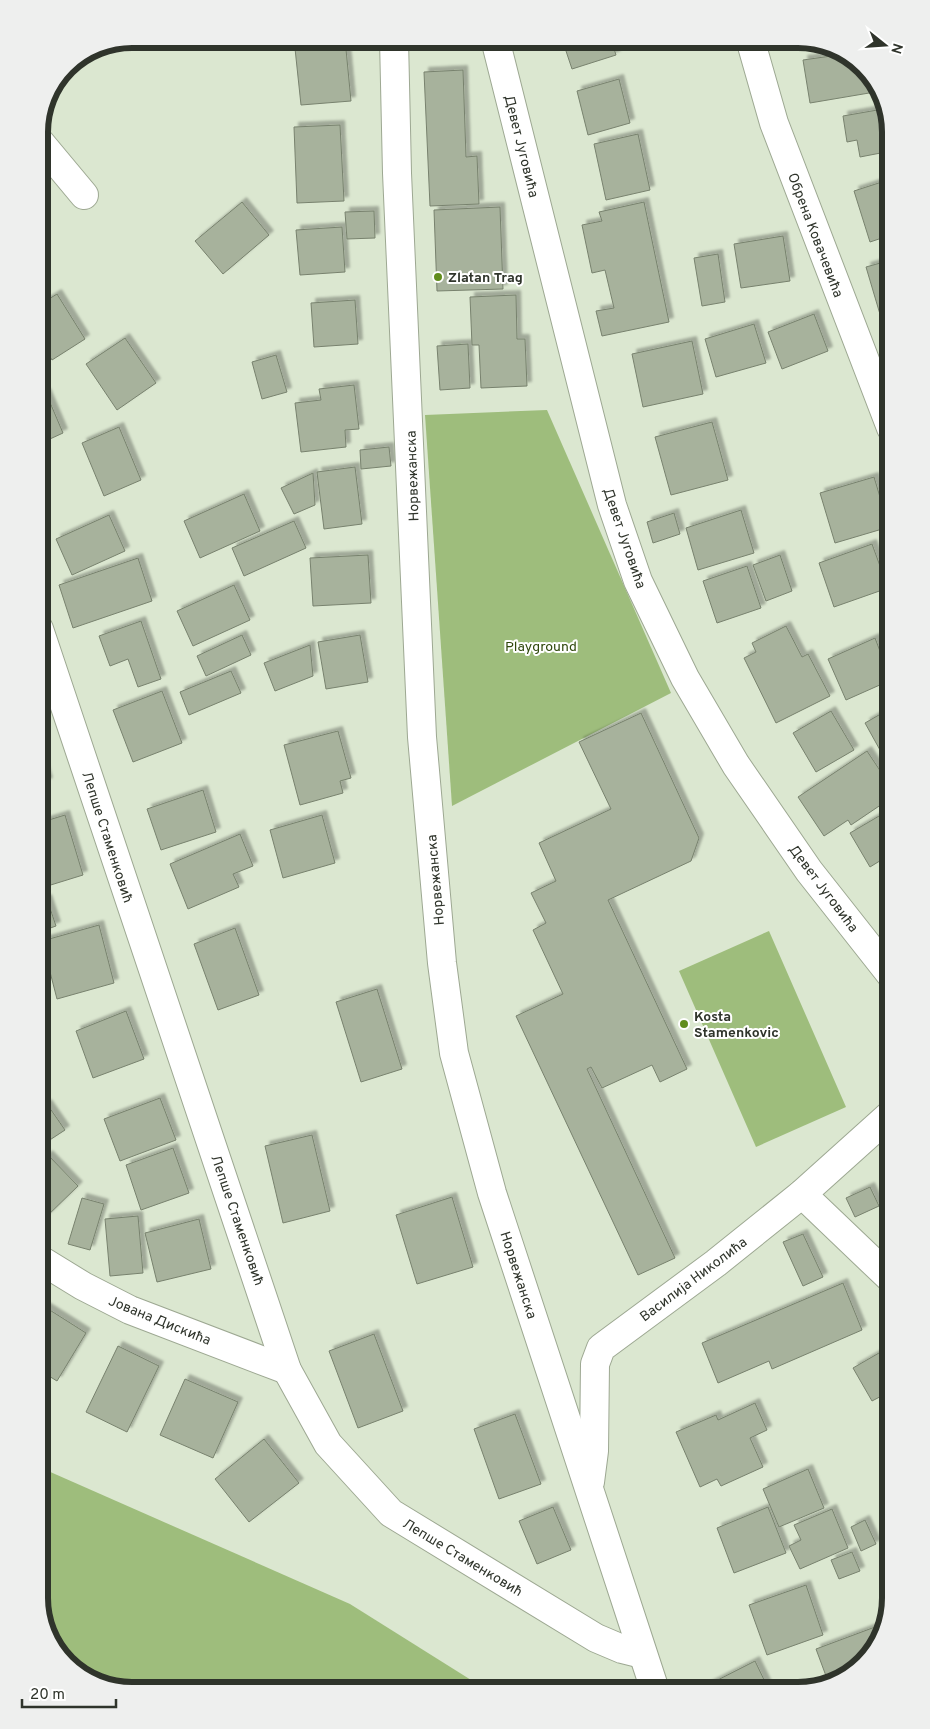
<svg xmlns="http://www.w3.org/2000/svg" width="930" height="1729" font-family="Overpass,sans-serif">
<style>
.green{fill:#9ebd7c}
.building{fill:#a7b29c;stroke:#78826e;filter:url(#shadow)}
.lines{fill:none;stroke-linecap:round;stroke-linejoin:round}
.street-casing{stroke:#9da892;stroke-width:30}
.street{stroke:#fff;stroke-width:28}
.poi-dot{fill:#618d1d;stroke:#fff;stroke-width:2}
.labels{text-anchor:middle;stroke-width:4;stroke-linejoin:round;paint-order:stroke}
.street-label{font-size:14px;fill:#2f342b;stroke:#fff}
.poi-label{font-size:14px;font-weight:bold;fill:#2f342b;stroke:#fff;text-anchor:start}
.park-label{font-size:14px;fill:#2f470b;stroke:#fff}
.rim{fill:none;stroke:#2f342b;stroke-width:6}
</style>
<defs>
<filter id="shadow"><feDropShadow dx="4.5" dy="-4.5" stdDeviation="1" flood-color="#0004"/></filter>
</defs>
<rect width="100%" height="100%" fill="#dbe7d0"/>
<g class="green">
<polygon points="547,410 671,693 452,806 425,415"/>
<polygon points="769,931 846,1107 756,1147 679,971"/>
<polygon points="39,1467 350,1604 487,1690 125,1690 80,1675 46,1634 39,1598"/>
</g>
<g class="building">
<polygon points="294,39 345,39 351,101 301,105"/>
<polygon points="562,39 611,39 616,55 572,69"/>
<polygon points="845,54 855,58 881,91 810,103 803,60"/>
<polygon points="463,70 466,157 477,156 479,204 430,206 424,72"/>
<polygon points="619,79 630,123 588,135 577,91"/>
<polygon points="883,109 891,151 860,157 857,140 847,142 843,116"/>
<polygon points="340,125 344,201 297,203 294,127"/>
<polygon points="638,134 650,190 606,200 594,144"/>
<polygon points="891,179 891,235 870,242 854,191"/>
<polygon points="242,202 269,235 223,274 195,241"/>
<polygon points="644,202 669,322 602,336 596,311 614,308 605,270 592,273 582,225 602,221 599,212"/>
<polygon points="500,207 503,289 437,291 434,210"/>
<polygon points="374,211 375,238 347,239 345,212"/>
<polygon points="342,227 345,272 300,275 296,230"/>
<polygon points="783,236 790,281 741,288 734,244"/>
<polygon points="718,254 725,302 702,306 694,258"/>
<polygon points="891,260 891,318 882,321 866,267"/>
<polygon points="57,294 85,339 52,360 39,339 39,305"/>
<polygon points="516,295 517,339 525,339 527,386 481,388 479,345 472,345 470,297"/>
<polygon points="355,300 358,344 314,347 311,303"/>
<polygon points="814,314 828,351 782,369 768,332"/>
<polygon points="754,324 766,363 716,377 705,339"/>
<polygon points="125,338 156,383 117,410 86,364"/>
<polygon points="692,341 703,394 643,407 632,354"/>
<polygon points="468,344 470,388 440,390 437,346"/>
<polygon points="276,355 287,392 262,399 252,362"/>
<polygon points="354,385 359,429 345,430 346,447 301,452 295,403 321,400 319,389"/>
<polygon points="46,393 63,433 39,444 39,396"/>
<polygon points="712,422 728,480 671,495 655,437"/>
<polygon points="119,427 141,480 104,496 82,443"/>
<polygon points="389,447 391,466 361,469 360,450"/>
<polygon points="355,467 362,524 324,529 317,472"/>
<polygon points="313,473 315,505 294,514 281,488"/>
<polygon points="874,477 889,527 835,543 820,493"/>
<polygon points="244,494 260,531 200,558 184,521"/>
<polygon points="741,510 754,553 698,570 686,528"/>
<polygon points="674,513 680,534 653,543 647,522"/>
<polygon points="109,515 125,551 72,575 56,539"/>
<polygon points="294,521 306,548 244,576 232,548"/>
<polygon points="872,544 888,588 834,607 819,563"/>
<polygon points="368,555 371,603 313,606 310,558"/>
<polygon points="780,555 792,591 766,601 753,565"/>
<polygon points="138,558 152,601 73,628 59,585"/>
<polygon points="747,566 761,608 717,623 703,581"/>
<polygon points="234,585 250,620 193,646 177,611"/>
<polygon points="141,621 161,679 138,687 128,659 110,666 99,636"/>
<polygon points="786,626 802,657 808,654 830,696 776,723 744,658 756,652 752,643"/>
<polygon points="242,635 251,655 206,676 197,656"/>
<polygon points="360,635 368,682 326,689 318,642"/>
<polygon points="875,638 891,680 846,700 828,659"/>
<polygon points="310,645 313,676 275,691 264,663"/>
<polygon points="231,671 241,693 189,715 180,692"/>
<polygon points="162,691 182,743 133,762 113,710"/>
<polygon points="891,708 891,743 880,750 865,723"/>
<polygon points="831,711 854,750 816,772 793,733"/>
<polygon points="641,713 699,838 691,861 608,900 687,1069 660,1082 652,1065 602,1088 591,1067 587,1069 675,1258 638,1275 516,1016 563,994 533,930 546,923 531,893 556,881 539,843 611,809 579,742"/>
<polygon points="338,731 351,778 340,781 343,793 300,805 284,745"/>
<polygon points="867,751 891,787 891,798 851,825 848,820 824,836 798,797"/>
<polygon points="39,754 48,782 39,785"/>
<polygon points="203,790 216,832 161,850 147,809"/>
<polygon points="891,809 891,854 870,867 850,833"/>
<polygon points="65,815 83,875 41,888 39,880 39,823"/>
<polygon points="322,815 335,863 283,878 270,830"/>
<polygon points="240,834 253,866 233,874 239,887 188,909 170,864"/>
<polygon points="891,871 891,885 884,876"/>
<polygon points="47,899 56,926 39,932 39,902"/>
<polygon points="99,925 114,983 57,999 42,941"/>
<polygon points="235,928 259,995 218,1010 194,944"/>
<polygon points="377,989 402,1069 361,1082 336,1002"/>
<polygon points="126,1011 144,1059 93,1078 76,1031"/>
<polygon points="160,1098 176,1140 120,1161 104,1119"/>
<polygon points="47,1104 65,1130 39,1147 39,1109"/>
<polygon points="312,1135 330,1211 283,1223 265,1146"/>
<polygon points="173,1148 189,1193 141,1210 126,1165"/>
<polygon points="48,1155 78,1186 43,1220 39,1216 39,1163"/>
<polygon points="891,1156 891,1182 881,1161"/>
<polygon points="870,1187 879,1206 855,1217 846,1198"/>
<polygon points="452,1197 473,1267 417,1284 396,1215"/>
<polygon points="82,1198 104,1204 90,1250 68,1244"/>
<polygon points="138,1216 143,1273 110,1276 105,1219"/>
<polygon points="199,1219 211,1269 157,1282 145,1233"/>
<polygon points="803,1234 823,1277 803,1286 783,1242"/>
<polygon points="843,1283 862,1330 772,1369 769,1361 718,1383 702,1343"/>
<polygon points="45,1307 86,1333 57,1381 39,1370 39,1317"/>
<polygon points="374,1334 403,1411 358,1428 329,1351"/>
<polygon points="118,1346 159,1366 127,1432 86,1412"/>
<polygon points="891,1346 891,1391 872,1401 853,1368"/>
<polygon points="185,1379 238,1402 213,1458 160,1435"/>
<polygon points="755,1403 767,1430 750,1438 763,1467 721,1486 717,1479 700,1487 676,1432 716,1415 718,1420"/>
<polygon points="515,1414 541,1484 499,1499 474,1429"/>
<polygon points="264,1439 299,1483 249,1522 215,1479"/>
<polygon points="808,1469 824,1508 779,1527 763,1489"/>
<polygon points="553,1507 571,1550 537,1564 519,1521"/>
<polygon points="768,1507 786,1553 734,1573 717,1528"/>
<polygon points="832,1509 848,1548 800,1569 789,1546 801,1540 794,1525"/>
<polygon points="865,1520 876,1544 861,1551 851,1527"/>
<polygon points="852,1552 860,1571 839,1579 831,1560"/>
<polygon points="806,1585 823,1635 767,1655 749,1605"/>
<polygon points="883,1624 876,1649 835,1683 829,1684 816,1649"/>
<polygon points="755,1661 769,1690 698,1690"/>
</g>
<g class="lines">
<defs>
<g id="street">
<polyline points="394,39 397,173 422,737 442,963 454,1053 492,1193 655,1690"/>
<polyline points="495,39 612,505 638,581 685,678 736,765 809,871 891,975"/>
<polyline points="750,39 774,123 891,428"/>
<polyline points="39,141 84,195"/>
<polyline points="39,629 287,1370 328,1444 391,1513 596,1638 622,1649 642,1654"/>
<polyline points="802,1194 891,1279"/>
<polyline points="39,1259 83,1286 130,1310 287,1370"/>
<polyline points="590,1482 594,1451 595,1364 601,1348 716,1263 802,1194 891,1114"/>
</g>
</defs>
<use href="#street" class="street-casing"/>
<use href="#street" class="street"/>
</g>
<g class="poi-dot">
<circle cx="438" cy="277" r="5"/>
<circle cx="684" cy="1024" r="5"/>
</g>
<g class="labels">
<g class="street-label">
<text transform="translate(522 146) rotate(76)" y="5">Девет Југовића</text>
<text transform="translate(816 235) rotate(69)" y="5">Обрена Ковачевића</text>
<text transform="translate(412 476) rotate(-92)" y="5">Норвежанска</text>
<text transform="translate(625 538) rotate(71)" y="5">Девет Југовића</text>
<text transform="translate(108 837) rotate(72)" y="5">Лепше Стаменковић</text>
<text transform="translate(435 880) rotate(-95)" y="5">Норвежанска</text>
<text transform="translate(824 888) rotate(53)" y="5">Девет Југовића</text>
<text transform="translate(238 1220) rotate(71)" y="5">Лепше Стаменковић</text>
<text transform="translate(519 1275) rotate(72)" y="5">Норвежанска</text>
<text transform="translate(693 1279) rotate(-37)" y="5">Василија Николића</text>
<text transform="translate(160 1320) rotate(22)" y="5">Јована Дискића</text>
<text transform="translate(463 1557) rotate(31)" y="5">Лепше Стаменковић</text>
</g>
<g class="poi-label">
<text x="448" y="282">Zlatan Trag</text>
<text x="694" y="1021">Kosta<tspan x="694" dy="16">Stamenkovic</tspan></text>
</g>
<g class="park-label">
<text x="541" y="651">Playground</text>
</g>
</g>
<path d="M0 0H930V1729H0ZM132 48H798A84 84 0 0 1 882 132V1598A84 84 0 0 1 798 1682H132A84 84 0 0 1 48 1598V132A84 84 0 0 1 132 48Z" fill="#eeefee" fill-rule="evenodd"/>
<path class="rim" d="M132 48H798A84 84 0 0 1 882 132V1598A84 84 0 0 1 798 1682H132A84 84 0 0 1 48 1598V132A84 84 0 0 1 132 48Z"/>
<g transform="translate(885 45) rotate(107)" stroke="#ffffff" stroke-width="4" paint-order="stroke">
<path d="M0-4L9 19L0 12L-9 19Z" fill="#2f342b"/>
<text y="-8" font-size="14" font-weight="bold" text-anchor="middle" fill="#2f342b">N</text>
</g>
<path d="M22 1699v8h94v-8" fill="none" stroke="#2f342b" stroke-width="2.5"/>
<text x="30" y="1699" font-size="15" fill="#2f342b" stroke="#ffffff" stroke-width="4" paint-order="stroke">20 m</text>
</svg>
